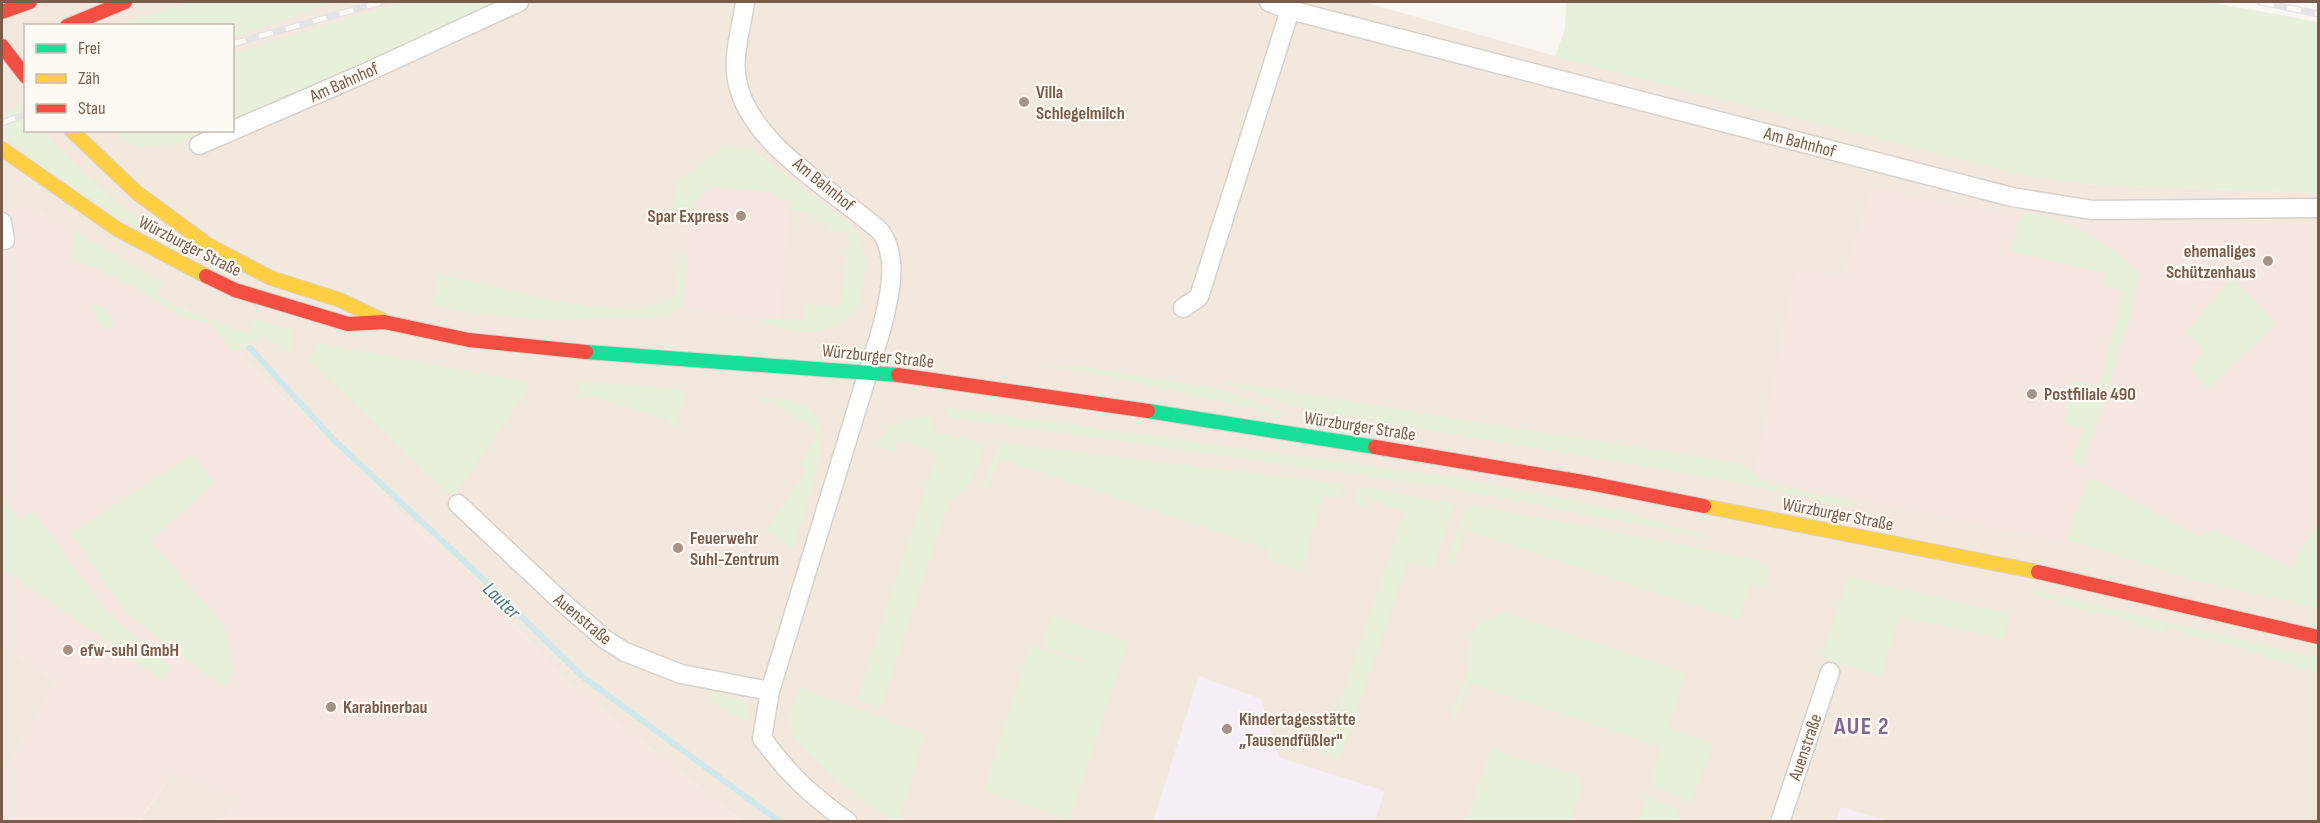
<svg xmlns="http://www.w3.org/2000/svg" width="2320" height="823" font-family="'Sofia Sans Condensed',sans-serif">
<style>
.residential{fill:#f2e8de;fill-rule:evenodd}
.commercial{fill:#f6e8e1}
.education{fill:#f6eef6}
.green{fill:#e7f0db}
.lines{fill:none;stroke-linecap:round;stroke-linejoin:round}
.stream{stroke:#d0e8ea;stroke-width:6}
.street-casing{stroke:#d7d1cb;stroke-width:21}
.fast-casing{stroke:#d9d2cb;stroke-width:16}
.slow-casing{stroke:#d9d2cb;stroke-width:16}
.jam-casing{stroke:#d9d2cb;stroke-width:16}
.street{stroke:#fefefd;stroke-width:18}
.fast{stroke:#16e098;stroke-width:14}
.slow{stroke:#ffcf43;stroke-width:14}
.jam{stroke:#f24e42;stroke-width:14}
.rail-casing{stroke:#e6e3e7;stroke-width:7}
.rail{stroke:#fffaf3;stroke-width:4.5;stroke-dasharray:14;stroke-linecap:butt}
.poi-dot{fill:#a69286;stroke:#fffaf3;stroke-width:2}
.labels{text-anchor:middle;stroke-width:4.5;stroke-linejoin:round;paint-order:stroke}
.street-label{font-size:18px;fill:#7a5c4d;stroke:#fffaf3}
.poi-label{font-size:18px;font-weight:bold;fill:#7a5c4d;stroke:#fffaf3;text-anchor:start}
.water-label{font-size:20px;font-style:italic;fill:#437c86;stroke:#fffaf3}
.district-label{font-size:24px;font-weight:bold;letter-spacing:1.5px;fill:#846695;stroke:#fffaf3}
</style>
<rect width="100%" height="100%" fill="#f9f5f0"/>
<g class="residential">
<path d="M2,2H1363L1573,61L2026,176L2097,185L2318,193V821H742L572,686L472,580L327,444L218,330L37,210H2ZM26,26H232V130H26Z"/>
<polygon points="2,645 56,681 2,777"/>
<polygon points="173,772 239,799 220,821 139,822"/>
</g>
<g class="commercial">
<polygon points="712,187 772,192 789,201 780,320 757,319 683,308 686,257 692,218 698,198"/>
<polygon points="1871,188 2032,219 2318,223 2318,606 2139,558 1754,477 1795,270 1843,277"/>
<polygon points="2,210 37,210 218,330 327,444 472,580 572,686 742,821 220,821 239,799 173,772 139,821 2,821 2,777 56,681 2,645"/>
</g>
<g class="education">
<polygon points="1199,676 1261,699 1280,758 1385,791 1375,821 1153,821"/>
<polygon points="1841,807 1888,821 1836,821"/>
</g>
<g class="green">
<polygon points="191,2 337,2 233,37 232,26 116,25"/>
<polygon points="403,2 505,2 337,77 233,119 232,54"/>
<polygon points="1566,2 2208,2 2318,22 2318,193 2097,185 2026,176 1555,57 1565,29"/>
<path d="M19,103L25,111L26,130L43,131L84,174L163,239C142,238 24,153 2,135V115Z"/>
<polygon points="113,131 207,131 177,144 136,147"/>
<path d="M726,144L729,148L746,147L755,151L850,224C873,253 865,274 858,307C850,314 841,324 832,328C809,338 778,329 757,319H805V304L840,307L849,233L829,231L828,222L814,220L813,213L789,210V201H781L772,192L712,187L698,198L692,218L677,214L672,201L681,180Z"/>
<path d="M2023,214C2060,212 2116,247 2140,274L2129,320L2084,464L2079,468L2073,457L2084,429L2064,423L2073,381L2100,385L2122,290L2103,286L2106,273L2011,252L2018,220Z"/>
<polygon points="75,231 163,283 157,295 174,305 248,334 255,319 292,330 290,352 260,336 242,350 232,351 210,322 185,319 126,283 93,266 71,260"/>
<path d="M681,251L686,257L683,308H677L668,317H611L559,321L476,313L432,305L439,274C501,287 572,309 636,309C650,309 663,302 675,296Z"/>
<polygon points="2232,278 2276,323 2208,389 2190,368 2204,349 2185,333"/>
<polygon points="91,303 105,308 114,325 111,329 104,329 96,318"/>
<polygon points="317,343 531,383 453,498 310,361"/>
<polygon points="1081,366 1221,389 1297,418 1084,371 1042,367"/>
<polygon points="578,381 685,390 677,428 670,425 670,420 598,398 587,396 577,400"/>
<polygon points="1221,381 1743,464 1768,484 1852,501 1853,506 1836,505 1745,484 1302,408"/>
<path d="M755,396C772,398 795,397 809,408C838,430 801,519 793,549L766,531L806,470L800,464L819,433L770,400L767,404Z"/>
<polygon points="944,407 1457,478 1616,509 1719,540 1440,486 948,417"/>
<path d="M928,416L936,432L985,444L971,482L948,504L881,708L857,700L937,452L898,440L893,452L878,446C881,424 909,419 928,416Z"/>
<polygon points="1002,443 1343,484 1341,499 1323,495 1301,572 1267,558 1269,549 999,458 987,489 983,488 996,449"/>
<polygon points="193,454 214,483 150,541 223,624 235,670 227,685 221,686 126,613 71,533"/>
<polygon points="2088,479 2097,480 2197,536 2212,529 2292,569 2318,520 2318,608 2197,581 2066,539"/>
<polygon points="1362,487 1454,503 1433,569 1408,561 1340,760 1323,753 1405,511 1367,499 1364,510 1354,503 1358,489"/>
<polygon points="2,493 19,520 33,511 109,614 171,667 163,681 6,571 2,576"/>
<polygon points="1473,505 1760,560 1759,565 1770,567 1766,587 1749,583 1740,620 1465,530 1453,565 1447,562 1465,509"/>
<polygon points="1848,577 2011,614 2003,638 1899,616 1881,677 1821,657"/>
<polygon points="2034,590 2318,658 2318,674 2208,637 2205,640 2166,626 2164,633 2101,612 2095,614 2034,594"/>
<path d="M1501,611L1685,673L1668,728L1713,743L1692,800L1689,802L1650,784L1661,747L1469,683L1456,718L1450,719C1456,704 1462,690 1466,674C1476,642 1456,630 1499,616Z"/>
<polygon points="1052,615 1128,641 1069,819 984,790 1030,645 1082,662 1083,659 1042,646"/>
<path d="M800,688L925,734L899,821H894C870,806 793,752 790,724C788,712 796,699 800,688Z"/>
<polygon points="715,692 744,701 750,717 747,722 710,700"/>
<polygon points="1491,749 1577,776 1581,790 1570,821 1467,821"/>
<polygon points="1647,795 1678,810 1679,821 1638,821"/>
</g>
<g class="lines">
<polyline class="stream" points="250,348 334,440 480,576 583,677 780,822"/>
<defs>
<g id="street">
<path d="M745,2C742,26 732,55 737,80C748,144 834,190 880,231C900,257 889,298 882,327L770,691L762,738C788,774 812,796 848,822"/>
<polyline points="1269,2 1290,10 2012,197 2092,210 2318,208"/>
<polyline points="199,145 363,74 519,2"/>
<polyline points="2,222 5,240"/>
<polyline points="1183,308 1199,297 1290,10"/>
<polyline points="458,504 560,600 606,640 625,652 681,674 770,691"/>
<polyline points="1780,822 1830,672"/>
</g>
<g id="fast">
<polyline points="586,352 898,375"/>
<polyline points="1148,411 1375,447"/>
</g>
<g id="slow">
<polyline points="71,130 136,192 208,245 271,278 340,300 384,321"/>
<polyline points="2,149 117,229 206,276"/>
<polyline points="1704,506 2038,572"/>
</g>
<g id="jam">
<polyline points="2,12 30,2"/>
<polyline points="67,26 125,2"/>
<polyline points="2,46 26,77"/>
<polyline points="206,276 235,290 348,324 384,322 469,340 586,352"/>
<polyline points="898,375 1148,411"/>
<polyline points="1375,447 1589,483 1704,506"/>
<polyline points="2038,572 2318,637"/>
</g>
</defs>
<use href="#street" class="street-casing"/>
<use href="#fast" class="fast-casing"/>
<use href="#slow" class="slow-casing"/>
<use href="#jam" class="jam-casing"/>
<use href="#street" class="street"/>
<use href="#fast" class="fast"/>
<use href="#slow" class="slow"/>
<use href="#jam" class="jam"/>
<defs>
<g id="rail">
<polyline points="2260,2 2318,14"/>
<polyline points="232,44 382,2"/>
<polyline points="2,123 26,114"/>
</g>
</defs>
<use href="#rail" class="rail-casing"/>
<use href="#rail" class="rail"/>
</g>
<g class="poi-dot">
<circle cx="1024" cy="102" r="6"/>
<circle cx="741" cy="216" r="6"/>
<circle cx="2268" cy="261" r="6"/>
<circle cx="2032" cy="394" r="6"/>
<circle cx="678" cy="548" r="6"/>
<circle cx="68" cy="650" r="6"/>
<circle cx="331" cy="707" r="6"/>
<circle cx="1227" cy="729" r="6"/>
</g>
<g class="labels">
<g class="street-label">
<text transform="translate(344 82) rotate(-24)" y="6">Am Bahnhof</text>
<text transform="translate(1800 142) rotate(15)" y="6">Am Bahnhof</text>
<text transform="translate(824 184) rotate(39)" y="6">Am Bahnhof</text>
<text transform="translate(190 246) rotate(27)" y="6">Würzburger Straße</text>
<text transform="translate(878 356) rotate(6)" y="6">Würzburger Straße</text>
<text transform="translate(1360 426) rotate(9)" y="6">Würzburger Straße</text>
<text transform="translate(1838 514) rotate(11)" y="6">Würzburger Straße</text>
<text transform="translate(583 619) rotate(40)" y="6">Auenstraße</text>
<text transform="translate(1805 747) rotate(-71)" y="6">Auenstraße</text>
</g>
<g class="poi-label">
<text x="1036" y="98">Villa<tspan x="1036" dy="21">Schlegelmilch</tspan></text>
<text x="729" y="222" text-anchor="end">Spar Express</text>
<text x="2256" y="257" text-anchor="end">ehemaliges<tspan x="2256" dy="21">Schützenhaus</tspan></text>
<text x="2044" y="400">Postfiliale 490</text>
<text x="690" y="544">Feuerwehr<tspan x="690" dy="21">Suhl-Zentrum</tspan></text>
<text x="80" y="656">efw-suhl GmbH</text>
<text x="343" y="713">Karabinerbau</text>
<text x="1239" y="725">Kindertagesstätte<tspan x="1239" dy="21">„Tausendfüßler"</tspan></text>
</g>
<g class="water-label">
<text transform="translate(502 600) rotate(44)" y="7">Lauter</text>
</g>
<g class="district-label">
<text x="1862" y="734">AUE 2</text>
</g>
</g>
<rect width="2320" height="823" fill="none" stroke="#7a5c4d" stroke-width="6"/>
<rect x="24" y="24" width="210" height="108" fill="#fffaf3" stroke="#cabbb1" stroke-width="1.5"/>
<rect x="36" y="44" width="30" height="9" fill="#16e098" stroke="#cabbb1" stroke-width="1.5"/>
<text x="78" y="54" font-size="18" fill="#7a5c4d">Frei</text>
<rect x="36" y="74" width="30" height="9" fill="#ffcf43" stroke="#cabbb1" stroke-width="1.5"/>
<text x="78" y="84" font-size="18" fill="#7a5c4d">Zäh</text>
<rect x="36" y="104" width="30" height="9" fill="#f24e42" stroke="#cabbb1" stroke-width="1.5"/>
<text x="78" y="114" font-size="18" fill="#7a5c4d">Stau</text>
</svg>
